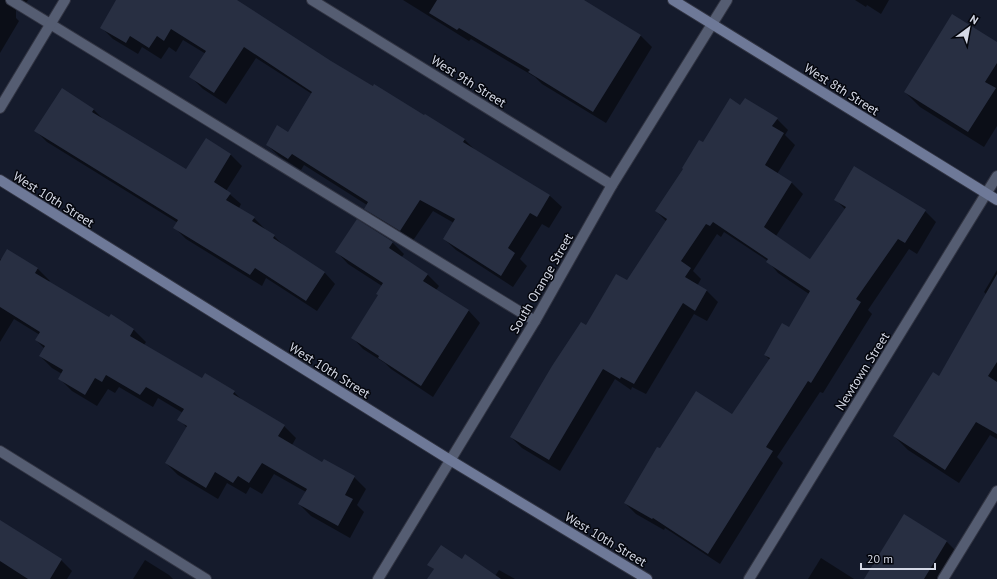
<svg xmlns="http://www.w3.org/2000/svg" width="997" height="579" font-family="'PT Sans',sans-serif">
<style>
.shadow{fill:#0007}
.building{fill:#282f42}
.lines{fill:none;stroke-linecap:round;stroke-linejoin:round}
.lane-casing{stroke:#313442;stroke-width:12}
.street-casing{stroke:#313442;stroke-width:12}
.secondary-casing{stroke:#313442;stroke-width:12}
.lane{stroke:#555d72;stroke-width:10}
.street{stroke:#555d72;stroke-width:10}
.secondary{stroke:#6e7998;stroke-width:10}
.labels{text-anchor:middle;stroke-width:3;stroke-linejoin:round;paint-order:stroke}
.street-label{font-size:13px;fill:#d5d9e6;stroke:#04060d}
</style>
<rect width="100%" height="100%" fill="#151b2c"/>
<g class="shadow">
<polygon points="0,0 28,0 25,5 16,8 16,18 19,21 0,53"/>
<polygon points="118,0 211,0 331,62 425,116 465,140 475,150 550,196 562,207 549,228 542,224 520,259 527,266 513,287 456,250 444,239 454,223 433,211 412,242 377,220 365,208 367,205 304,165 301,170 279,156 267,145 288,133 312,94 256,58 226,104 203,89 191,77 206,54 183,40 176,52 169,47 161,59 142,47 138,54 113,39 102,28"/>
<polygon points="403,0 582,0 640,35 652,47 606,123 542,84 535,77 471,39 469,41"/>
<polygon points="855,0 889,0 881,14 867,5 866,7"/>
<polygon points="997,43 997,126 984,147 920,107 905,92"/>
<polygon points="62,90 94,110 105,121 186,171 206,139 231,155 242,166 226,191 241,204 239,208 254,218 265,229 265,230 274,236 285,247 325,273 335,284 317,311 266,278 262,286 186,239 175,228 178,223 47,142 36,131"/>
<polygon points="741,106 777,119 788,130 785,135 795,145 777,174 792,183 803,194 776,236 811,260 845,209 835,199 925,211 936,222 917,254 909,249 868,310 872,314 823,393 820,392 777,457 783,463 720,564 665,528 664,530 636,514 625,503 660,450 733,415 770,360 765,355 789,329 809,294 778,273 768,261 724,232 721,237 717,234 693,271 701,279 697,286 707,291 718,302 707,321 694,314 646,394 632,387 631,390 615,379 560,471 522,448 511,437 586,326 627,281 667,222 656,211 703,144"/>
<polygon points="392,242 404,254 401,258 427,274 439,286 436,290 469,311 480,323 433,397 391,369 385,363 363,349 352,337 379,295 382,286 348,264 337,252"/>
<polygon points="8,251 38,269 50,281 49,282 109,319 111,316 134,330 146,342 144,345 203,379 234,392 243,401 284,426 296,438 292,445 322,463 354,477 366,489 357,505 364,512 350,538 311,516 299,504 306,492 274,474 262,494 250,487 246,494 227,483 218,499 178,475 166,463 187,428 179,419 183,413 158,398 153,407 119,387 115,393 108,389 97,406 72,391 59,378 62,374 52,368 40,356 45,349 36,340 40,335 14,319 0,342 0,259 1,260"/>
<polygon points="997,270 997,439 990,435 959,483 908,450 894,436 940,378 986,294 984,292"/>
<polygon points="904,516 947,542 961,556 946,579 865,579"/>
<polygon points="0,521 61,560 72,571 67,579 0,579"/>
<polygon points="821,558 854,579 808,579"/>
<polygon points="145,560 169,575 173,579 133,579"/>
<polygon points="462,561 495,576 499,570 515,579 429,579 435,570 429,565"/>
</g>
<g class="building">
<polygon points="116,0 237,0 331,61 373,86 374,84 424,115 425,114 465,139 463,142 550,195 537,217 530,213 508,248 515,253 501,276 443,239 455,219 420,200 400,231 364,209 368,202 292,154 288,159 266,145 277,125 288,132 312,92 244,47 214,93 189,77 206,51 171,29 164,41 157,36 149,48 130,36 126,43 100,28"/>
<polygon points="437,0 584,0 641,35 593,112 528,72 530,70 459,28 457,30 429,13"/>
<polygon points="952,14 997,42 997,63 985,82 996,88 968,132 904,92"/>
<polygon points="62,88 94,109 92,112 186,169 206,138 231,154 214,182 231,193 226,200 255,217 252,221 275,235 273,238 325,272 306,301 255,268 250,275 173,228 178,220 34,131"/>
<polygon points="730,98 740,105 745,98 778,118 772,126 784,133 765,165 792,182 764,227 810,259 846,207 834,200 854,166 926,210 905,243 898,239 856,299 861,302 811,383 808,381 766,447 773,451 708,554 653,518 652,519 624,503 657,447 660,448 696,391 732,414 770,358 764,355 782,323 789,327 810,291 766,262 768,259 713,222 710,226 706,224 681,261 691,268 685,277 707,290 695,311 683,303 634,384 621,377 620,379 603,369 549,460 510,437 552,366 581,322 586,325 616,274 627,280 667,219 655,211 683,169 682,168 699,140 703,142"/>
<polygon points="357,219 393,242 389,248 428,274 423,281 469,310 421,386 378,358 379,356 351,338 378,295 376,294 383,283 335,252"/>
<polygon points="7,249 38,268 35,273 109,317 111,314 134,329 130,336 202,378 205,373 235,391 233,394 285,425 278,436 322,462 324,459 355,476 345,495 353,499 338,526 298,504 307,489 262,463 249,483 238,476 233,483 215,472 206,488 165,463 187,426 177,420 184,409 146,387 140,395 106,375 102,382 95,378 85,395 58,379 63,370 39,356 45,346 35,340 40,332 0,307 0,261"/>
<polygon points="997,274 997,362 988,376 997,382 997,434 976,422 945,470 893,436 933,372 939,376"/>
<polygon points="904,514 947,541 924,579 864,579"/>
<polygon points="0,520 62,559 50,579 28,579 0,561"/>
<polygon points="441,545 462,559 465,554 501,579 427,579 434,569 427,565"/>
</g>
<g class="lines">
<defs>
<g id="lane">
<polyline points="11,0 535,321"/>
<polyline points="0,451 206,579"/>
<polyline points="943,579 997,491"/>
</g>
<g id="street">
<polyline points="312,0 612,185"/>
<polyline points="0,108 65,0"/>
<polyline points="378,579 535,321 612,185 727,0"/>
<polyline points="749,579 997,176"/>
</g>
<g id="secondary">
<polyline points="673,0 997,200"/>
<polyline points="0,180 450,460 647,579"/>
</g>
</defs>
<use href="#lane" class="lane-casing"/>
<use href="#street" class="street-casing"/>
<use href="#secondary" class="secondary-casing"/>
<use href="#lane" class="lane"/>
<use href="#street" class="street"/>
<use href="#secondary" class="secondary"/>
</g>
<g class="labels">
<g class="street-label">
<text transform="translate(469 81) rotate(32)" y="5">West 9th Street</text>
<text transform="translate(842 89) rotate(32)" y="5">West 8th Street</text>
<text transform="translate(54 199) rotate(32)" y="5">West 10th Street</text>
<text transform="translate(541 283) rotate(-60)" y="5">South Orange Street</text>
<text transform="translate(330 370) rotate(32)" y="5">West 10th Street</text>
<text transform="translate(862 371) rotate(-58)" y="5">Newtown Street</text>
<text transform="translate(606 539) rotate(31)" y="5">West 10th Street</text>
</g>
</g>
<g transform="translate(969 28) rotate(32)" stroke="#04060d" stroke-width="3" paint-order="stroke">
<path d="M0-3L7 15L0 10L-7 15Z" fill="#d5d9e6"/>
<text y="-6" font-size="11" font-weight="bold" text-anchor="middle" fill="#d5d9e6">N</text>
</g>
<path d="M861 563v6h74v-6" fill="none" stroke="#d5d9e6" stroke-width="2"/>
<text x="867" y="563" font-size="12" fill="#d5d9e6" stroke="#04060d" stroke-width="3" paint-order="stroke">20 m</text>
</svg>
